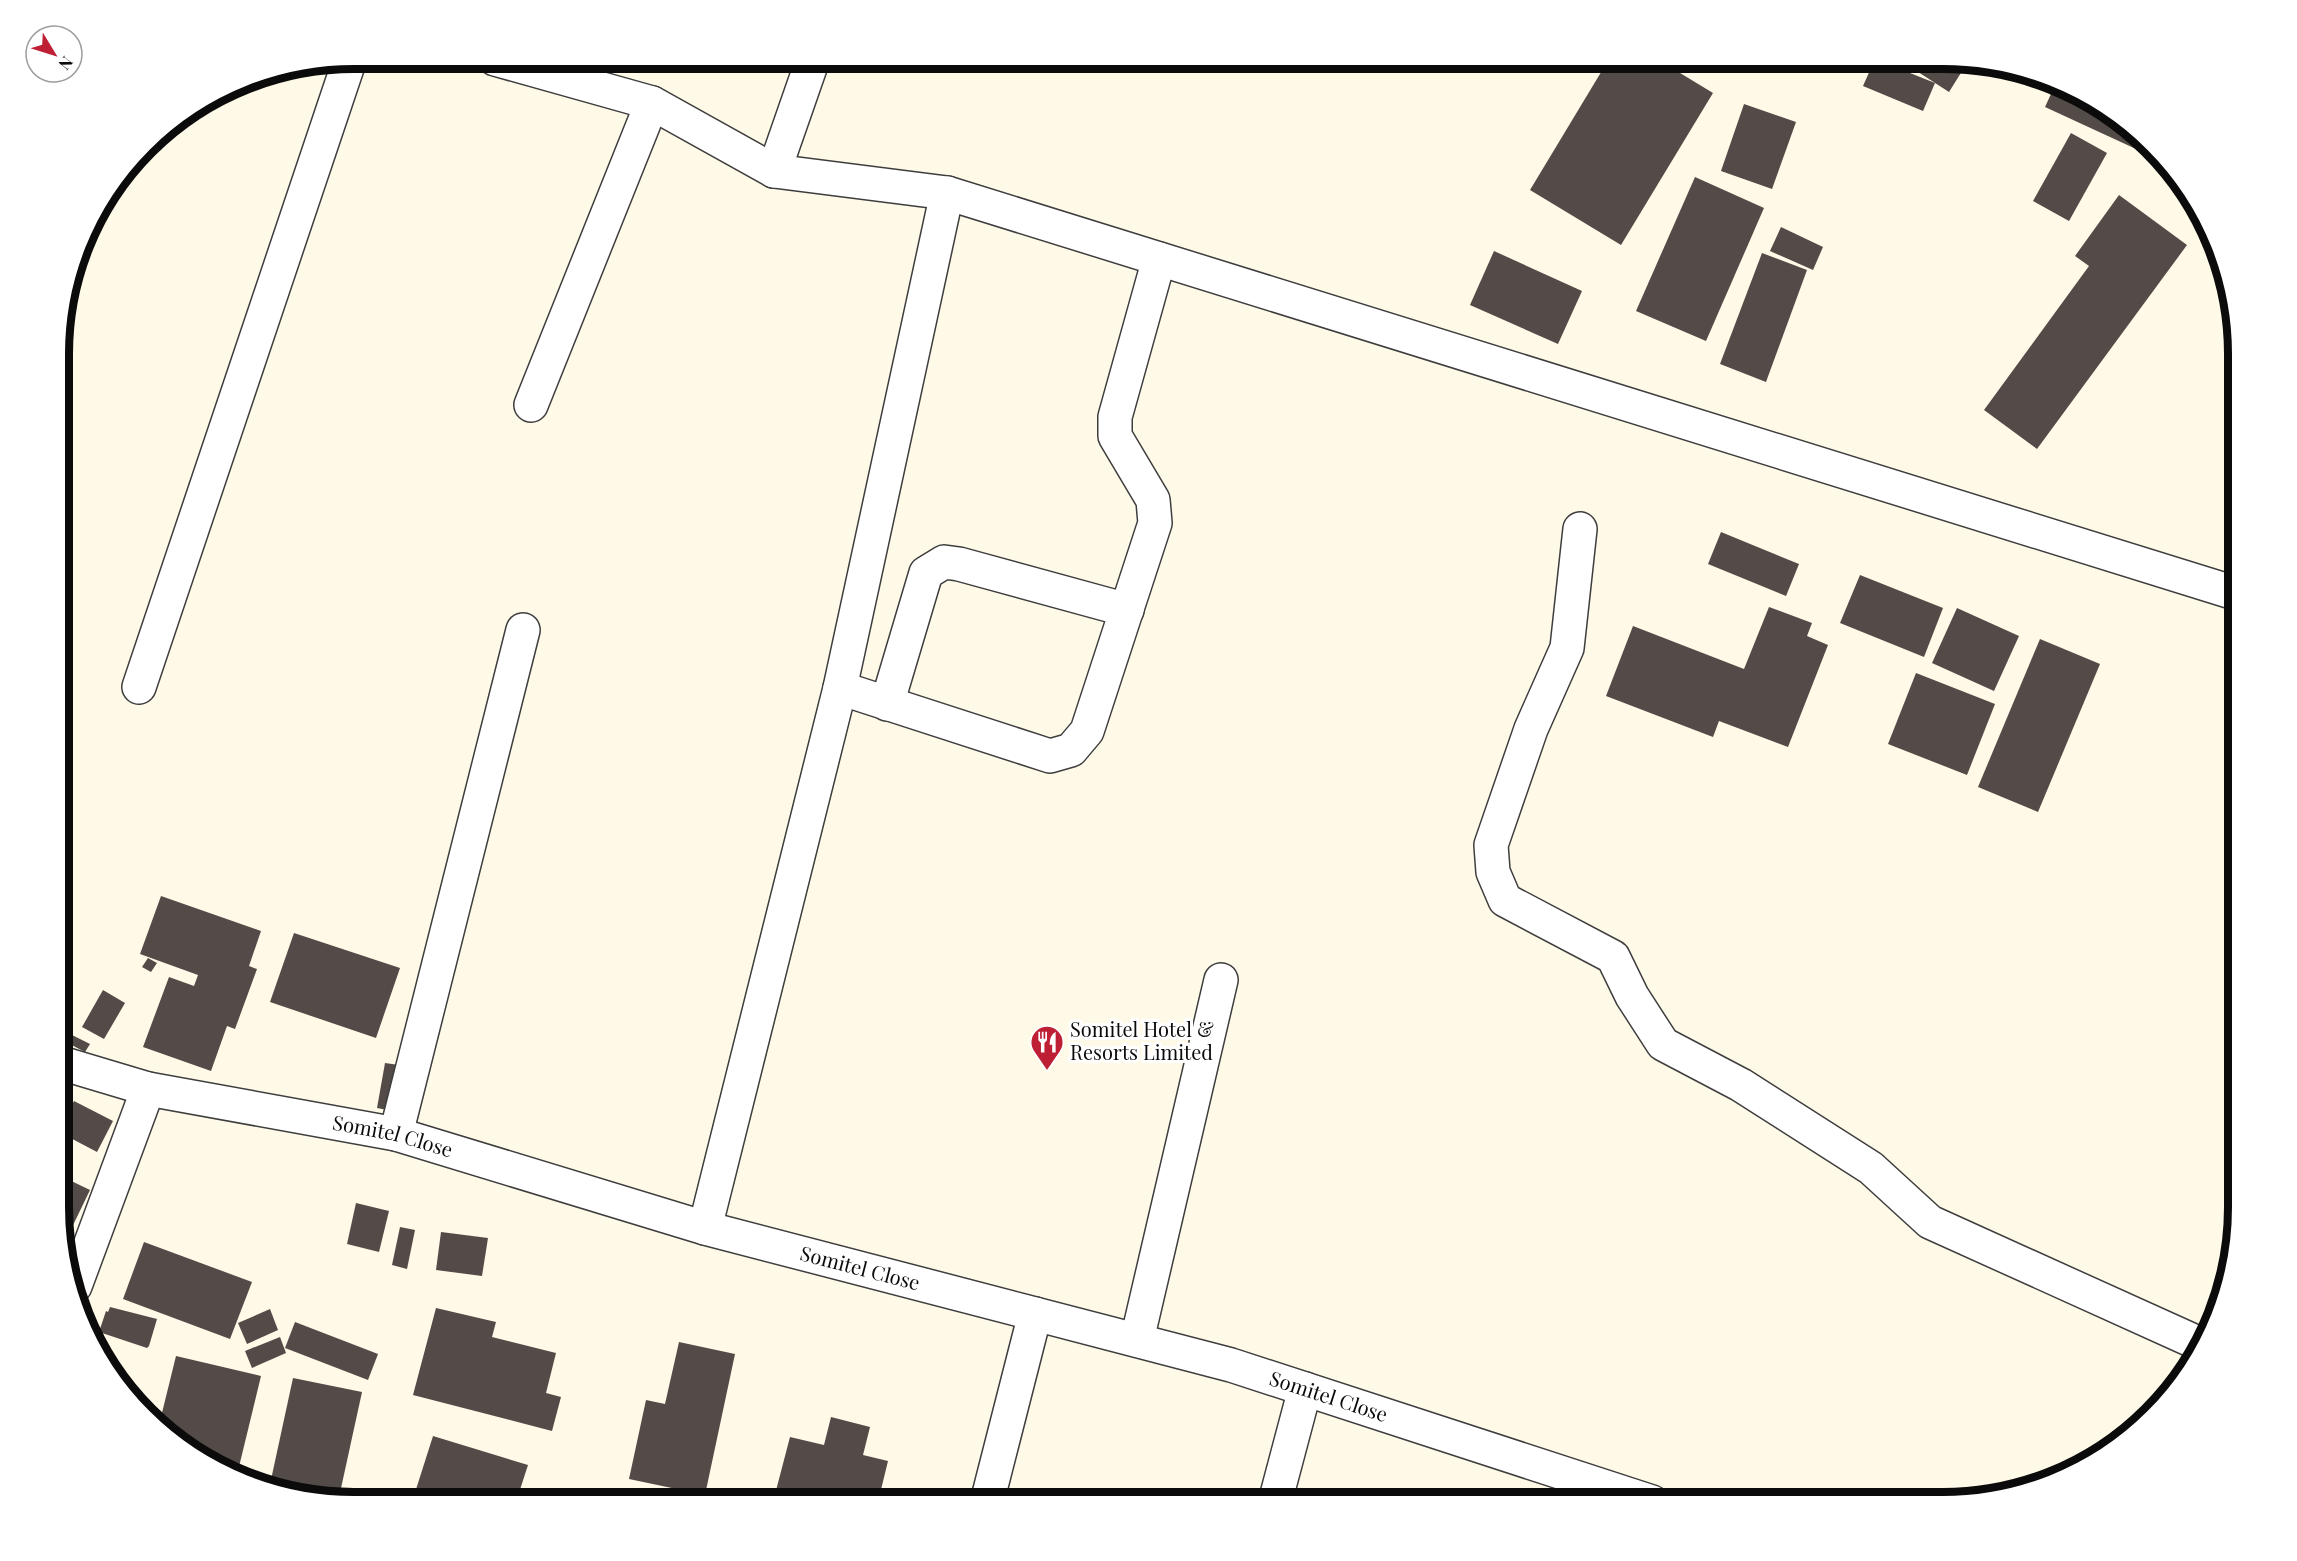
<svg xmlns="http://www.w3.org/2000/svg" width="2297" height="1561" font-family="'Playfair Display',serif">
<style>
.building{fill:#534b47}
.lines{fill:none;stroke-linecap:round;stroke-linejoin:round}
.minor-casing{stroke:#3e3e3e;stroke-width:36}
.minor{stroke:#fff;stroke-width:33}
.labels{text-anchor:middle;stroke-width:6;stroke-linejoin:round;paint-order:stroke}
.poi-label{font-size:20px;fill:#0b0b0b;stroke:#fff;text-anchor:start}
.street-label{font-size:20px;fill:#0b0b0b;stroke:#fff}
.rim{fill:none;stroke:#0b0b0b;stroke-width:8}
</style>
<rect width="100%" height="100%" fill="#fff9e8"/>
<g class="building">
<polygon points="1609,59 1657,59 1713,93 1621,245 1530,190"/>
<polygon points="1875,59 1935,83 1923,111 1863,86"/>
<polygon points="1898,59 1962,59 1969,60 1949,92"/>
<polygon points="2056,83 2123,119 2163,157 2162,161 2045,107"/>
<polygon points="1744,104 1796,122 1772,189 1721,171"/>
<polygon points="2071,133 2107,153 2069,221 2033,201"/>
<polygon points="1695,177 1764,208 1706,341 1636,311"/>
<polygon points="2119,195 2187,245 2037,449 1984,410 2089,266 2075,256"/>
<polygon points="1781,227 1823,247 1813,270 1770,251"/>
<polygon points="1494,251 1582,291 1558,344 1470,305"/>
<polygon points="1762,253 1807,270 1766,382 1720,364"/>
<polygon points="1721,532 1799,564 1786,596 1708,564"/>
<polygon points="1860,575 1943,608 1924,657 1840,623"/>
<polygon points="1769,607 1812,623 1807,636 1828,645 1788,747 1719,721 1713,737 1606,696 1633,626 1744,669"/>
<polygon points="1957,608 2019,636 1994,691 1932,663"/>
<polygon points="2040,639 2100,664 2038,812 1978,787"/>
<polygon points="1916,673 1995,704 1967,775 1888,744"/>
<polygon points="161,896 261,931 249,966 257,969 235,1029 227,1026 211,1071 143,1047 169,977 194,986 198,975 140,954"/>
<polygon points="294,933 400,968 376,1038 270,1002"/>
<polygon points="148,958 157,963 151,972 142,967"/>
<polygon points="103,990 125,1003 104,1039 82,1027"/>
<polygon points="70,1034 90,1044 85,1052 66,1042"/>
<polygon points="385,1063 406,1066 398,1112 377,1108"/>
<polygon points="74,1101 113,1121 97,1152 61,1133 61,1126"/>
<polygon points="61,1176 90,1190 62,1248 61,1246"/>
<polygon points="356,1203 389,1211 379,1252 347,1244"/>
<polygon points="400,1227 415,1230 407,1269 392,1265"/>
<polygon points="441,1232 488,1238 482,1276 436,1270"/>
<polygon points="144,1242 252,1282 230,1339 123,1299"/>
<polygon points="110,1307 157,1319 149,1346 147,1348 99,1332 106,1311 108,1312"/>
<polygon points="436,1308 496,1322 492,1337 556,1353 546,1393 561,1397 552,1431 413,1395"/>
<polygon points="270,1309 278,1330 247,1344 238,1323"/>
<polygon points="295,1322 378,1354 368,1380 285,1348"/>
<polygon points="280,1337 286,1353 252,1368 245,1351"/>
<polygon points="679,1342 735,1354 705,1495 629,1479 646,1400 665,1404"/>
<polygon points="176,1356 261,1376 237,1475 174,1442 159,1425"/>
<polygon points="293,1378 362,1392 338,1502 269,1489"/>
<polygon points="831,1417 870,1427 863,1455 888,1461 878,1502 773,1502 790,1437 824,1445"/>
<polygon points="433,1436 528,1465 516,1502 412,1502"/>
<polygon points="906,1497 922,1501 922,1502 905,1502"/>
</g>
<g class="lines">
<defs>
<g id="minor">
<polyline points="495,59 652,103 774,171 947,193 2238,594"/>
<polyline points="774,171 813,59"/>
<polyline points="531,405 652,103"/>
<polyline points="1580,529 1567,648 1531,729 1491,845 1493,872 1505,900 1613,957 1632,996 1663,1044 1741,1085 1871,1168 1930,1222 2200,1344"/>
<polyline points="139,687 350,59"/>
<polyline points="840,688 1050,756 1071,750 1087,731 1155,523 1153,500 1115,436 1115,417 1159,259"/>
<polyline points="887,704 926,573 944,562 959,564 1127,610"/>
<path id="s1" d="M61,1063L148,1089L396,1134L705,1228L1231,1365L1652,1502"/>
<polyline points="396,1134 523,630"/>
<polyline points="705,1228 840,688 947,193"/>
<polyline points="75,1286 148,1089"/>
<polyline points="1137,1340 1221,980"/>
<polyline points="987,1502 1035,1314"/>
<polyline points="1275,1502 1305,1389"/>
</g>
</defs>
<use href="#minor" class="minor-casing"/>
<use href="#minor" class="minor"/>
</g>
<defs>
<symbol id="restaurant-pin" viewBox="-11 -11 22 30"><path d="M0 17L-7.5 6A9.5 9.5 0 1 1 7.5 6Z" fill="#be1f34" stroke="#fff"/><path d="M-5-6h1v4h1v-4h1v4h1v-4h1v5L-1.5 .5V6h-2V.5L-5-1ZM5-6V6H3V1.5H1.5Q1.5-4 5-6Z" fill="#fff"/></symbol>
</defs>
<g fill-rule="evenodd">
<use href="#restaurant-pin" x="1028" y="1023" width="38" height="52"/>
</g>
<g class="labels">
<g class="poi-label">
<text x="1070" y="1037">Somitel Hotel &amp;<tspan x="1070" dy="23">Resorts Limited</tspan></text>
</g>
<g class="street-label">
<text dy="7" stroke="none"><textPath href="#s1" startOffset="340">Somitel Close</textPath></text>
<text dy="7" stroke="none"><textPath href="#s1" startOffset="826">Somitel Close</textPath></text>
<text dy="7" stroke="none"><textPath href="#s1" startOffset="1312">Somitel Close</textPath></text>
</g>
</g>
<path d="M0 0H2297V1561H0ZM354 69H1943A285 285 0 0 1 2228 354V1207A285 285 0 0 1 1943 1492H354A285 285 0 0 1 69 1207V354A285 285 0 0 1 354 69Z" fill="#fff" fill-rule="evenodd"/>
<path class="rim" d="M354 69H1943A285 285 0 0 1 2228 354V1207A285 285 0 0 1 1943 1492H354A285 285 0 0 1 69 1207V354A285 285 0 0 1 354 69Z"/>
<g transform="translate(54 54) rotate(128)"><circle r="28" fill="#ffffff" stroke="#9d9d9d" stroke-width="1.5"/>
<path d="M0-4.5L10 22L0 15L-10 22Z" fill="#be1f34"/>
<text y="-9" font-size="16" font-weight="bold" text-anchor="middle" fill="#0b0b0b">N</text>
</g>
</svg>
